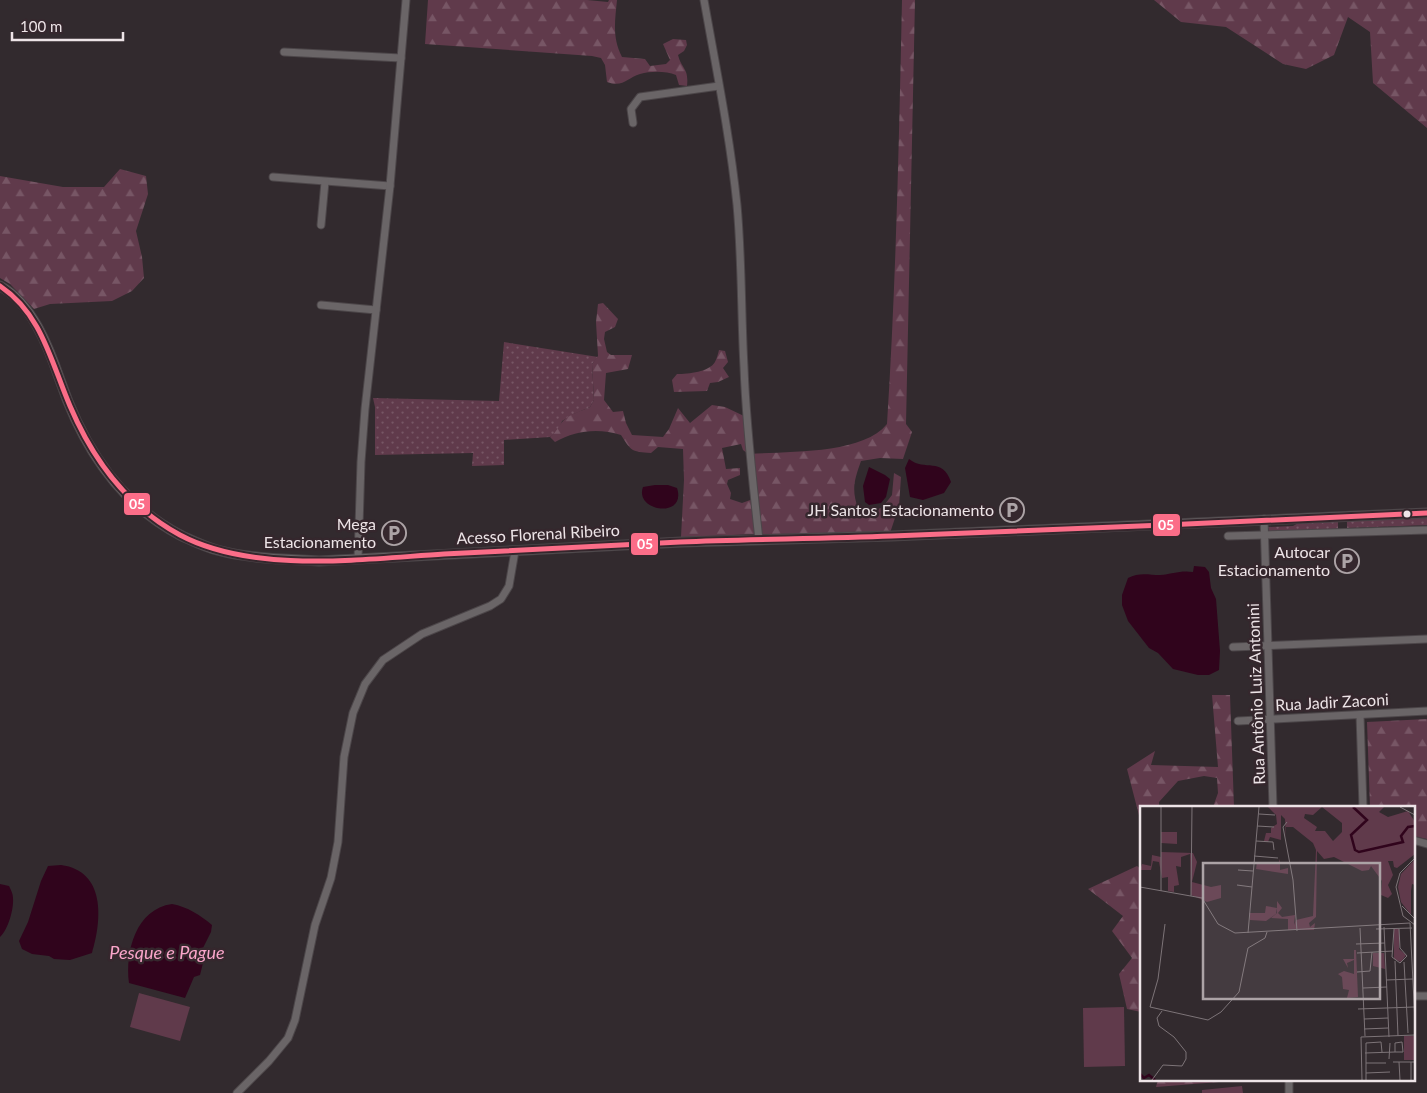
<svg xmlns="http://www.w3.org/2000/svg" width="1427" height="1093" font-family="Lato,sans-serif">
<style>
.grass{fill:url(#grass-dots)}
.forest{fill:url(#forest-firs)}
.garden{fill:#603a4b}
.water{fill:#30041c}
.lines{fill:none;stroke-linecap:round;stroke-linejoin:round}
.minor-casing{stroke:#4c4649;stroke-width:9}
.tertiary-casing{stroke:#4c4649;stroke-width:11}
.minor{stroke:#6a6567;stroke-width:7}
.tertiary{stroke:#6a6567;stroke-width:9}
.bus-1-casing{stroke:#35272d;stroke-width:9}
.bus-1{stroke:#fb6d88;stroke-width:5}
.bus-dot{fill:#ede4e7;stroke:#35272d;stroke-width:2}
.labels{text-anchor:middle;stroke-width:5;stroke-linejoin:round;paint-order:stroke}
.poi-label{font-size:16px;fill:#ede4e7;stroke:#35272d;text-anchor:end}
.street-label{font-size:16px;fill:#ede4e7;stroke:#35272d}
.water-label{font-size:18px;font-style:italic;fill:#f9a5c9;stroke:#35272d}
.inset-river{fill:none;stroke:#30041c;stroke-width:2.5}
.inset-road{fill:none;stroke:#7d7478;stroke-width:1}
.view{fill:#aca3a6;fill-opacity:0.15;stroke:#aca3a6;stroke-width:2.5}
.inset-edge{fill:none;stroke:#ede4e7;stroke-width:2.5}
.line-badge{stroke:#35272d;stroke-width:2}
.badge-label{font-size:14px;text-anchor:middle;font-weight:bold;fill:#fff}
</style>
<defs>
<pattern id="grass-dots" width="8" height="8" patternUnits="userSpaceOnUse" patternTransform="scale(1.25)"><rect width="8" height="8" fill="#603a4b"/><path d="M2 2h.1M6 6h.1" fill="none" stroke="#775665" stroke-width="1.8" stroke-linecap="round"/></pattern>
<pattern id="forest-firs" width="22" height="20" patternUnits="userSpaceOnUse" patternTransform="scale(1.25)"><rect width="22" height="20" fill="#603a4b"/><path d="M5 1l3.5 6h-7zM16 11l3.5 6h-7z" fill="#775665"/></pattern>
</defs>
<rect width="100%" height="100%" fill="#322a2e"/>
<g class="grass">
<polygon points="504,342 598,357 592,364 594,400 590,407 574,414 562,421 558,431 550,437 504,440 504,465 472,466 473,453 375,455 375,407 373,398 499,401"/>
<polygon points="1427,518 1427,525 1347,528 1347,521"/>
<polygon points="1300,522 1338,522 1338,529 1269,531 1268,527 1293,526"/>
</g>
<g class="forest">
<path d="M428,0H587L608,2L609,0H617C615,21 612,38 622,57L645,59L650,66L666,64L670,60L663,44L673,39L686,40L687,45L684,51L678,55C682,70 689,68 687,86L679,85L676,75C666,71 651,71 640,74C627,78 623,88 607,82L605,65L601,58L592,56L425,44Z"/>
<path d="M902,0H915L906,424L912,432L903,459L880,458L861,461C854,481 851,490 859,511L882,508L892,495L894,473L901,477L899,506L890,533L757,534L681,537L684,480L683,449L658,447L651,453C632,452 631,451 621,435C599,428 576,430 555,442L550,437C558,431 558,426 563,421C570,414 581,411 590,407L594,400L592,364L598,356L596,322L598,304L603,303L618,319L615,327L605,332L604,339L607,352L611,355H632L628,369L606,373L604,400L613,412L623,411L626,423L632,435L663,437L669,429L678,408L690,423L712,405L725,407L744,416L747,453L743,450L741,444L722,448L726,469L740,468V475L728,480L727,484L731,493L730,499L742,503L753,499L750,454C787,451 862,455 887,424C896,283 899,142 902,0Z"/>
<polygon points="1154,0 1427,0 1427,128 1373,83 1370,32 1348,17 1334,55 1306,69 1283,64 1226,27 1181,22"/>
<polygon points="120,169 146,176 148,194 136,231 142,257 144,278 132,291 112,301 50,304 34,309 10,284 0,278 0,176 63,187 104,187"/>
<path d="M719,350L725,351L728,362L723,368L729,377L718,382L710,383L707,391L674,392L672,380L677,374C689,374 709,372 715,362C717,358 718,354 719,350Z"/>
<polygon points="1212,695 1230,695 1234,807 1213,807 1218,793 1217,778 1204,776 1178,781 1159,802 1159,807 1141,807 1141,823 1127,769 1155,751 1151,765 1218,767"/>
<polygon points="1427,719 1427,839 1413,836 1413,807 1370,807 1367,722"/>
<polygon points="1137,866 1141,869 1141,1012 1127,1009 1119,974 1132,958 1112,931 1123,916 1088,889"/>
<polygon points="1158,1079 1244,1079 1244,1080 1156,1087"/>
</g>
<g class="garden">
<polygon points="139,993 190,1007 180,1041 130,1027"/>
<polygon points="1124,1007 1125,1066 1084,1067 1083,1008"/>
<polygon points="1242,1086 1243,1093 1202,1093 1202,1090"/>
</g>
<g class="water">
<path d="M909,459C925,472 942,456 951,482L944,493L923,500L910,497L905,468Z"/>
<polygon points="869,467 885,475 890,479 886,497 881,503 869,505 865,502 863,486"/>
<path d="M655,485H668L677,488C687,519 634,512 643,487Z"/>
<path d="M1194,566L1205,567L1209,572L1211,588L1216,599L1220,651L1219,670L1209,675H1198L1173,669L1158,653L1149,648L1128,621L1122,605V595L1128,578C1139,572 1149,575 1160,575C1172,574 1181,570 1193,572Z"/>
<path d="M61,865C106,871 102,920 92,953L70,960L54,959L49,956L32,954L22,949L19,941L28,922L41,881L48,866Z"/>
<path d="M0,884L9,886C11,890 13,894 13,898C14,909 8,930 0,937Z"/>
<path d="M172,904C188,907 200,915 212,925L211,932L203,948V963L200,975L194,977L185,998L129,983C125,951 136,909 172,904Z"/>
</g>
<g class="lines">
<defs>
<g id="minor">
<path d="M704,0C716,68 730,136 737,205C742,259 741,313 744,367C746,425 753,483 759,540"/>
<polyline points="284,52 401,58"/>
<polyline points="633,123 631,109 640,97 719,86"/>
<polyline points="273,177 390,186"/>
<polyline points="321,225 325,182"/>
<polyline points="321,305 376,310"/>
<polyline points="1264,519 1273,807"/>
<polyline points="1228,536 1427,530"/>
<polyline points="358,559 361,462 365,409 390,186 406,0"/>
<polyline points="1233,647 1427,639"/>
<polyline points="1360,715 1363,807"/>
<polyline points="1238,721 1427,711"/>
<polyline points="1413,840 1427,844"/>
<polyline points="1413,996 1427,996"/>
<polyline points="1289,1079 1289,1093"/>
<polyline points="237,1093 269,1061 288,1038 295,1020 315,925 331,878 338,842 344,757 353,713 365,684 383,660 422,634 490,606 501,599 509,586 515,551"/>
</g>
<path id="tertiary" d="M0,286C32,303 49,348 60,380C82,445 119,504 182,536C193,541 205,547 217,550C250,559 285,559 319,561L682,542L892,536L1427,513"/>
</defs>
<use href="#minor" class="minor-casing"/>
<use href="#tertiary" class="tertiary-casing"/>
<use href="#minor" class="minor"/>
<use href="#tertiary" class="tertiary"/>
<defs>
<path id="bus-1" d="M0,286C42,314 51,362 70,406C93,460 128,507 180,535C253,574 363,559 444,554C522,550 601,546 680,542C750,539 821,539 892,536C1070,530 1249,521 1427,513"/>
</defs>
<use href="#bus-1" class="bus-1-casing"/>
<use href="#bus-1" class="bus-1"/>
</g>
<defs>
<symbol id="parking-ring" viewBox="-11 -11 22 22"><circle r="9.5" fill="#35272d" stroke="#aca3a6" stroke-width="1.5"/><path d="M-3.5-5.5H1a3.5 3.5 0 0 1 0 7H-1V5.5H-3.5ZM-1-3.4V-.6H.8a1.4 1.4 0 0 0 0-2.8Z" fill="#aca3a6"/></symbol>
</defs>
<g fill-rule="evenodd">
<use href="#parking-ring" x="998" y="496" width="28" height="28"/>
<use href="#parking-ring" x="380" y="519" width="28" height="28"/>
<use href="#parking-ring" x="1333" y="547" width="28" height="28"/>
</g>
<circle class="bus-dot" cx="1407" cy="514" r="4.5"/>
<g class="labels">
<g class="poi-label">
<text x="994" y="516">JH Santos Estacionamento</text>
<text x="376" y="530">Mega<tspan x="376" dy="18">Estacionamento</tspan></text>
<text x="1330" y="558">Autocar<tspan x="1330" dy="18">Estacionamento</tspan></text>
</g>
<g class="street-label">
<text transform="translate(538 534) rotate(-3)" y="6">Acesso Florenal Ribeiro</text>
<text transform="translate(1256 694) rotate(-92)" y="6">Rua Antônio Luiz Antonini</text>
<text transform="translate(1332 702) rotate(-3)" y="6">Rua Jadir Zaconi</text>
</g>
<g class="water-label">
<text x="167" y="959">Pesque e Pague</text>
</g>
</g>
<g transform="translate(1140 806)">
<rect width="275" height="275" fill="#322a2e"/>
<path d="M126,100L137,102L136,108L126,115L110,114L109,107H125ZM254,123H259V143L266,149L261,156L254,153Z" fill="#603a4b"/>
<path d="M128,1H244L239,6L248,11L268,5L275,16V48L257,62L254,61L253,55H248L253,69L248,79L252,88L248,92L241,89L242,75L231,60L229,64L222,65L194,51L184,53L177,45L176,111L169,117L170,121L175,117L174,124H148V113L131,112L137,107V95L142,102L138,107L142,111L155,109L154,119L156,114L173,110L176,44L173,37L153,21H146V32L145,13L141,9V34L130,31L128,36L124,35L126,27H131V22L137,18L136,9ZM182,1L202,17V26L193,35L185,25H175L177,21L164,12L165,8L173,9ZM21,26H37V38L21,37ZM21,46L53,47L57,56L52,76L71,81L81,79V92L67,96L51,89L50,48L41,51V61L36,60L39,79L34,80V86L28,85V71L22,72L19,56L13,55L11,64H0L2,58L11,60L12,49L21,51ZM140,53V64L148,62V68L116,63L117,56L138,58ZM275,53V79L272,78L271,85V109L261,96L258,81L261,68ZM214,144H216L218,191L207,192L209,184L203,183L202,171L198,168L204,165L214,168V154L207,157L208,162L203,153H214ZM233,147H244L245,163L233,160ZM264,230H275V254H264Z" fill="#603a4b" fill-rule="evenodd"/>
<path class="inset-river" d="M213,1L227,14L211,29L215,44L219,46L263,36L261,30L268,21L275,20M0,268L4,272L9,269L15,274"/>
<path class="inset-road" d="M21,1V85M260,1L275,9M119,8L135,9M147,16L143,21L153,74L157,125M117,20L134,21M116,35L133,36L134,44M114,50L138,52M275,52L260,67L256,81L263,110L275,119M98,64L113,65M97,79L112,81M0,81L62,92L78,118L95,127L270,117L275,216M51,90L52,1M262,100L275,113M25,118L18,173L10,201L68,214L81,206L99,186L108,142L125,132L127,126M244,121L249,231M220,122L225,230M236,123L272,122M254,123L252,151L260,157L267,150L260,142L259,123M108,127L119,1M216,138L245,137M217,147L253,145M255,155L258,230M264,156L268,227M217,166L230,165L232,146M246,174L273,173M223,182L247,181M218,203L274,201M224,213L248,212M224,223L248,222M225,247L255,246H263L262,236L255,237V246M249,253L250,237M253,256H275M259,256L260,274M271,256V274M226,257H246M226,267L250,266M12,274L23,259L42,260L46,253V246L34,231L19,220L17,212L22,205M222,274L221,231L275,229M226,274V237L241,236L242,246"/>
<path class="view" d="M63,57H240V193H63Z"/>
<rect width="275" height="275" class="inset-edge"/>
</g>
<g class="line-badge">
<rect x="123" y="492" width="28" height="24" rx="5" fill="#fb6d88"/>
<rect x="1152" y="513" width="29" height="24" rx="5" fill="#fb6d88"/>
<rect x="630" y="532" width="29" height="24" rx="5" fill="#fb6d88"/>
</g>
<g class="badge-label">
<text x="137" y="509">05</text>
<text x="1166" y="530">05</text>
<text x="645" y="549">05</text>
</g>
<path d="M12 32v8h111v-8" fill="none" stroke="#ede4e7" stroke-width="2.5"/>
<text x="20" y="32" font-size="15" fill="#ede4e7" stroke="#35272d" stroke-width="4" paint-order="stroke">100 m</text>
</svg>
